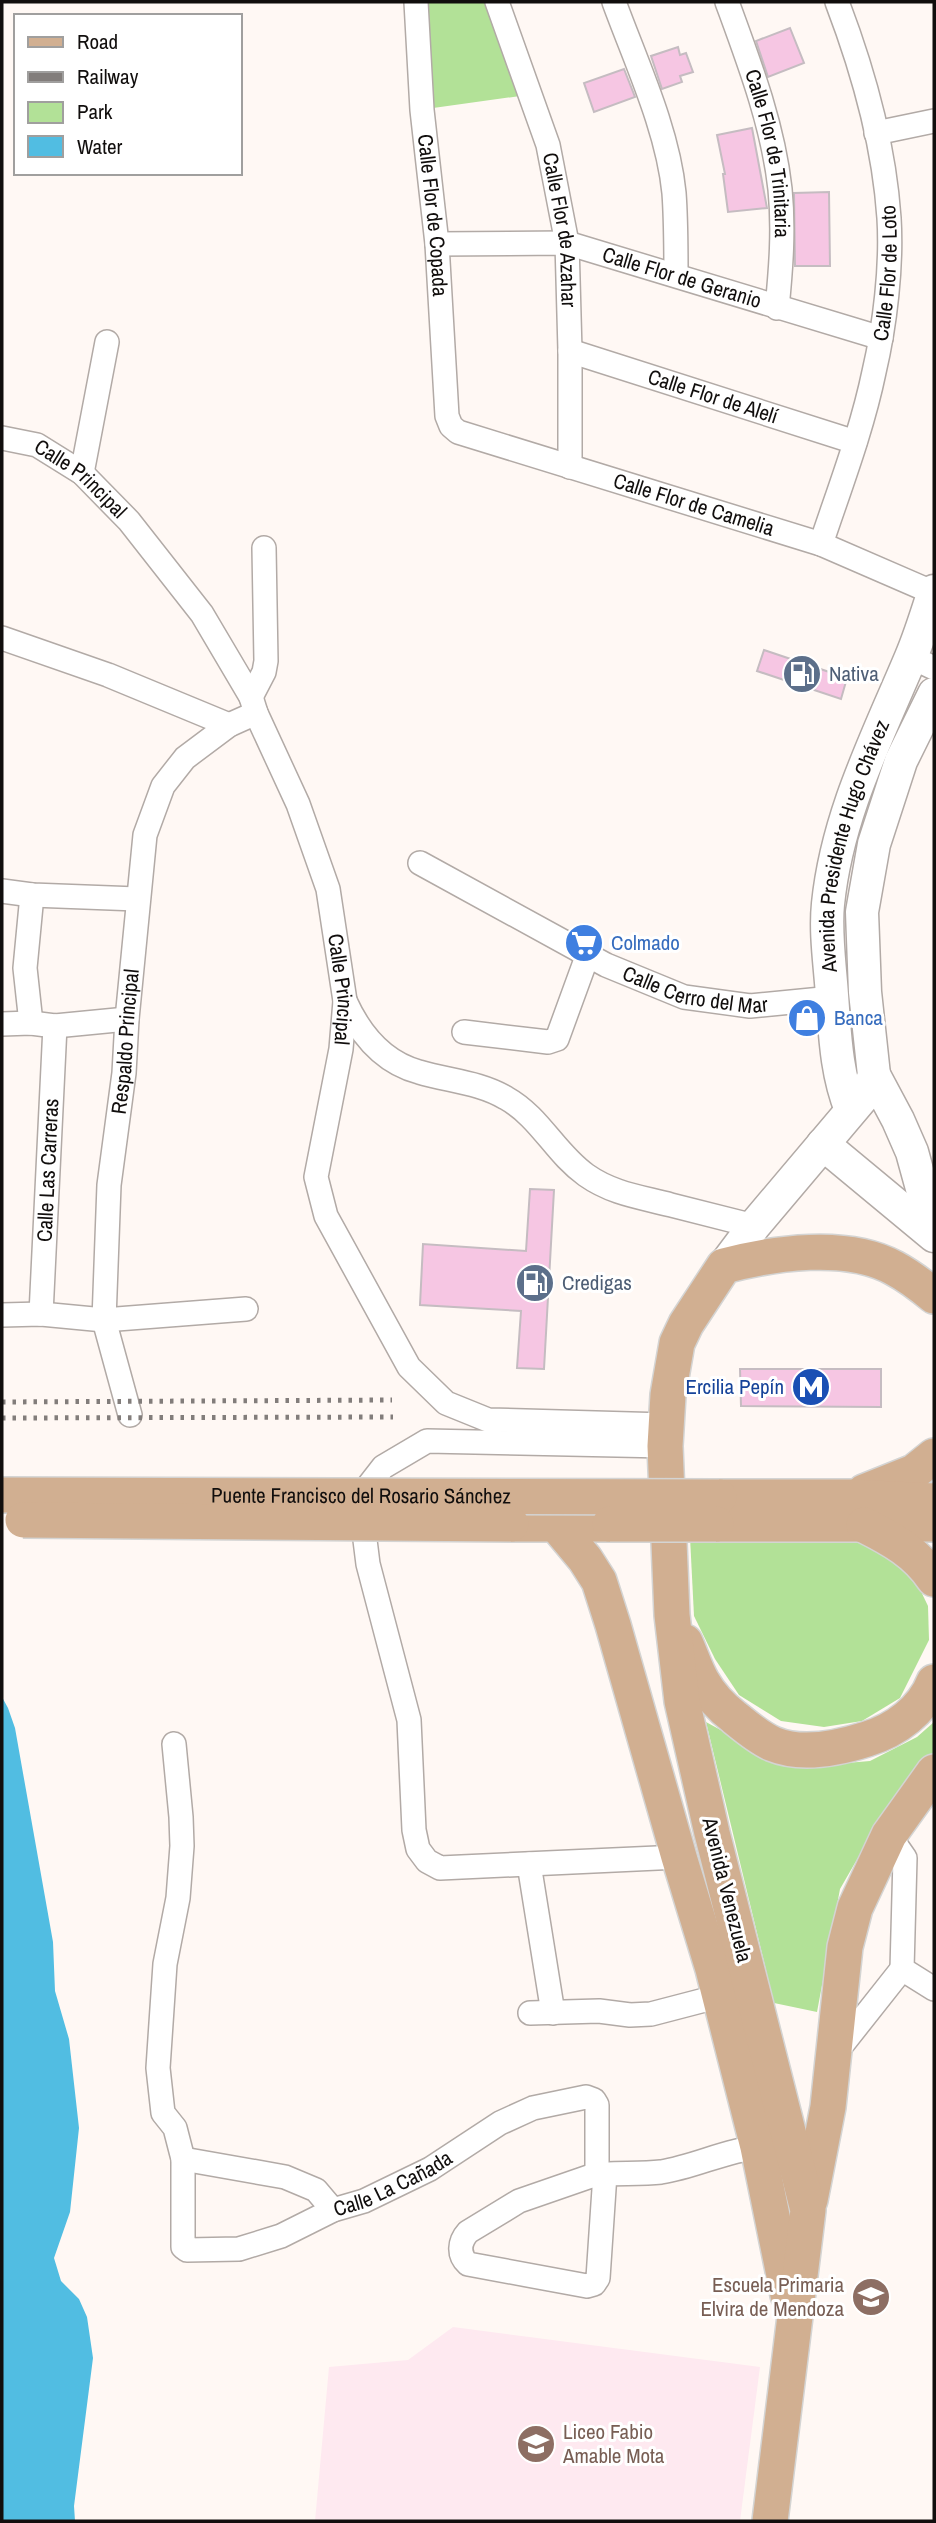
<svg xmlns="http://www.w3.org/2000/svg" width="936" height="2523" font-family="'Archivo Narrow',sans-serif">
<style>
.education{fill:#fee9f0}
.green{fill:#b2e197}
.water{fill:#51bde2}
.building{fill:#f6c6e3;stroke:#c5bcc1;stroke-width:2}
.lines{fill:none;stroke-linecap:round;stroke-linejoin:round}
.street-casing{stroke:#b2aaa6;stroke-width:26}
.secondary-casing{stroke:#b2aaa6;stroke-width:35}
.primary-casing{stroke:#d4d4d3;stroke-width:38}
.street{stroke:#fff;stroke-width:23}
.secondary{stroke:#fff;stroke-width:32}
.primary{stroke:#d1af91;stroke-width:35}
.rail{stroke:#827d7b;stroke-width:5;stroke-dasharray:3.5 7;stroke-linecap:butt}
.primary-bridge-casing{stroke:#d4d4d3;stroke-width:38;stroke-linecap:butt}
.primary-bridge{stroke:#d1af91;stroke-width:35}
.labels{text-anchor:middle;stroke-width:6;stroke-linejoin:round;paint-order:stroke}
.street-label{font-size:21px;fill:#110e0d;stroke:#fff}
.service-label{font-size:21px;fill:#4e5e75;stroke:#fff;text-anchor:start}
.shop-label{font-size:21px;fill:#366cbe;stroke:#fff;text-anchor:start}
.transit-label{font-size:21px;fill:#164399;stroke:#fff;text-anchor:end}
.education-label{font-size:21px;fill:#785e54;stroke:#fff;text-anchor:end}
</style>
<rect width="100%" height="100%" fill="#fff8f4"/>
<polygon class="education" points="453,2327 760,2367 740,2521 315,2521 329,2367 408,2360"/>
<g class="green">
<polygon points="419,2 493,2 527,95 426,109"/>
<polygon points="690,1537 854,1538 895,1558 917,1583 928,1606 929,1640 900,1698 862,1721 824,1727 781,1721 739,1695 715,1659 694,1616"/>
<polygon points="706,1722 750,1746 823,1765 870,1761 917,1737 934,1722 934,1755 886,1809 840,1889 817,2012 774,2003"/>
</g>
<polygon class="water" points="2,1697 8,1708 15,1728 53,1942 55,1991 69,2039 79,2128 70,2212 54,2258 61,2281 79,2299 87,2317 93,2358 74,2506 75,2521 2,2521"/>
<g class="building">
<polygon points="790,28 804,63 768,77 756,41"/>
<polygon points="678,47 680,55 686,53 693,72 680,76 682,82 662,89 651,56"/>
<polygon points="624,69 635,97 594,112 584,83"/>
<polygon points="752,128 767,208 728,212 723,174 725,174 717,135"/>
<polygon points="829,192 830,266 795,266 794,193"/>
<polygon points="764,650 847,678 841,699 757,671"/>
<polygon points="530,1189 554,1190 544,1369 517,1368 521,1311 420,1305 423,1244 526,1251"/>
<polygon points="740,1369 881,1369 881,1407 741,1406"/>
</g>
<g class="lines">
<defs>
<g id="street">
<path id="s1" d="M416,2L422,110L437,244L447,416L451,426L458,432L821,544L934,593"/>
<path id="s2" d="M497,2L548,145L567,243L570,351V467"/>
<path d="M614,2C636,62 668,130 674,193C676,220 676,248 676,275"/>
<path id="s3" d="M727,2C749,62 773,125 780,189C784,229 781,268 777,308"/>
<polyline points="876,133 934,121"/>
<path id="s4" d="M437,244L567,243L881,338"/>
<path id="s5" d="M570,351L855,442"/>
<path id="s6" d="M2,438L37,445L82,473L129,521L202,614L251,697L256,713L298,804L328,889L345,1001L341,1049L316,1177L326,1216L409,1367L446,1403L488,1420L666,1425"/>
<polyline points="82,473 107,342"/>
<path id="s7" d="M821,544C840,487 862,430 874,372C885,325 892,266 889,218C884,144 863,70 837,2"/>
<polyline points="2,638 108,675 229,725"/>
<polyline points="911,657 934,668"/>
<polyline points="251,697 264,672 266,661 264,548"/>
<path id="s8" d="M420,863L606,965L684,997L750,1006L832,998"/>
<polyline points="2,891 32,895 137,899"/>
<path d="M345,1001C360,1034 382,1062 419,1072C449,1081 479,1082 506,1098C540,1117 555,1153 586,1175C613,1194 641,1197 671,1205C699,1212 727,1219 754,1226"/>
<polyline points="31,1023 25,968 32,895"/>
<polyline points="2,1024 31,1023 55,1026 127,1019"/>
<polyline points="464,1032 548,1042 557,1039 588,954"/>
<path id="s9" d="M41,1314L55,1026"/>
<polyline points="2,1315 41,1314 104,1320 246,1309"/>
<path id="s10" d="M130,1415L104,1320L109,1185L124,1073L127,1019L145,835L163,786L185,758L229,725L256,713"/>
<polyline points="665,1446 427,1441 383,1467 369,1485 363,1524 368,1564 409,1720 414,1830 418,1849 427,1861 440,1868 679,1857"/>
<path id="s11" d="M174,1744L181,1817L182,1846L178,1898L165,1964L158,2068L163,2113L175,2128L183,2159V2247L187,2250L239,2249L281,2236L333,2210L364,2201L430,2169L500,2123L533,2108L586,2097L594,2100L597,2105V2174"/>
<polyline points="889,1835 905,1858 902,1969 934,1989"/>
<polyline points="529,1864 553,2013"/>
<polyline points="530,2013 599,2011 630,2015 651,2014 720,1996"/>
<polyline points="834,2055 902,1969"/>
<polyline points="183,2159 285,2177 316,2190 333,2210"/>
<path d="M605,2174L598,2278L594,2284L587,2286L468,2264C458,2255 459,2242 468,2232L519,2201L597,2174H605C623,2173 643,2174 661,2172C694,2167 724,2151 758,2147"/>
</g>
<g id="secondary">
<polyline points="874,1075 898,1120 912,1152 934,1232"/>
<path id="s12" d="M851,1110C836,1073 835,1034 832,995C830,965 825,933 828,904C837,815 877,738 911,657C920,636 927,613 934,591"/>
<polyline points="823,1144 934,1236"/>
<polyline points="724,1266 754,1226 868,1091 874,1075 865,992 862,912 874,844 901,761 934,694"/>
</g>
<g id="primary">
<polyline points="864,1492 914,1472 934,1456"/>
<polyline points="719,1497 853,1497 934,1501"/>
<polyline points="555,1523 585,1559 599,1581 613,1625 679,1857 713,1969 758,2147 788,2295"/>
<polyline points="511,1524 610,1524"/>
<polyline points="716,1524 934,1524"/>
<path d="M864,1525C892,1539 917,1553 934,1579"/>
<path d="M685,1642C691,1655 695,1669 702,1681C710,1695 721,1707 734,1717C745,1726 759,1738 773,1744C802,1756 839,1748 867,1739C896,1730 923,1710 934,1682"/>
<polyline points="810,2200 828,2107 845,1947 855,1908 889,1835 934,1772"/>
<path d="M770,2521L808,2210L712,1833L682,1701L672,1615L665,1446L668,1395L677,1343L686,1324L724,1266C773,1253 847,1242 894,1268C909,1276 922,1286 934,1296"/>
</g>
</defs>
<use href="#street" class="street-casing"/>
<use href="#secondary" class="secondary-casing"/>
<use href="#primary" class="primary-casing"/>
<use href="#street" class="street"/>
<use href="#secondary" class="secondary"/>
<use href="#primary" class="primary"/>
<g class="rail">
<polyline points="2,1402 392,1400"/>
<polyline points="2,1418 393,1417"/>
</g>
<defs>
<g id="primary-bridge">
<path id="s13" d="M2,1495L719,1497"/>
<polyline points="23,1520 511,1524"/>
<polyline points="610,1524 716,1524"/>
</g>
</defs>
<use href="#primary-bridge" class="primary-bridge-casing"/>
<use href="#primary-bridge" class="primary-bridge"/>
</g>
<defs>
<symbol id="fuel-disc" viewBox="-11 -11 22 22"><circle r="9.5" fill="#5c6f8a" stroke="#fff"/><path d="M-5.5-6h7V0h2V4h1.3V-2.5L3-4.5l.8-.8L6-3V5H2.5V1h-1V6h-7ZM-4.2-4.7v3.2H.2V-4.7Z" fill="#fff"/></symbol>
<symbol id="supermarket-disc" viewBox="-11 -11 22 22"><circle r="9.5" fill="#3f7fe0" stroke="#fff"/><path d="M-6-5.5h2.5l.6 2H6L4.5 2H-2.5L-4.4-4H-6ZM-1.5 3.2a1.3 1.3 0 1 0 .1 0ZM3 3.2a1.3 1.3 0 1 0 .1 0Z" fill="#fff"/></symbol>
<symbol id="shop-disc" viewBox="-11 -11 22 22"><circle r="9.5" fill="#3f7fe0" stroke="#fff"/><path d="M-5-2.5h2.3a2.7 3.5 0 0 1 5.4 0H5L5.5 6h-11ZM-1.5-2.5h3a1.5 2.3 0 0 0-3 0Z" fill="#fff"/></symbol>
<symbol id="metro-disc" viewBox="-11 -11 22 22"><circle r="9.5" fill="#1a4fb4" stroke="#fff"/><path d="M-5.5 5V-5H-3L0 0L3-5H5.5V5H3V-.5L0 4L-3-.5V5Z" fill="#fff"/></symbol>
<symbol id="school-disc" viewBox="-11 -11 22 22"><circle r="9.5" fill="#8d6e63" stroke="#fff"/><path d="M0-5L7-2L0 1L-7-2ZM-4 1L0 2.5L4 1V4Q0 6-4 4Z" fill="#fff"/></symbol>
</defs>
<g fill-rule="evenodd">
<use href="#fuel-disc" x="780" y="652" width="44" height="44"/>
<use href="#supermarket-disc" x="562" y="921" width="44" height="44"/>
<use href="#shop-disc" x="785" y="996" width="44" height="44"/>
<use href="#fuel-disc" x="513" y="1261" width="44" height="44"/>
<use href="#metro-disc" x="789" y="1365" width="44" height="44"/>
<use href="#school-disc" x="849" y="2275" width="44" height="44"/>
<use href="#school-disc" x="514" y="2422" width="44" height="44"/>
</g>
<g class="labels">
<g class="street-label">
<text dy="7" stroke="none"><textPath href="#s3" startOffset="158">Calle Flor de Trinitaria</textPath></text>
<text dy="7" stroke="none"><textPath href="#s1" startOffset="214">Calle Flor de Copada</textPath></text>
<text dy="7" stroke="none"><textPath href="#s2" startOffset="238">Calle Flor de Azahar</textPath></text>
<text dy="7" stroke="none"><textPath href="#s7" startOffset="280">Calle Flor de Loto</textPath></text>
<text dy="7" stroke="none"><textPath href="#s4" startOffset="250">Calle Flor de Geranio</textPath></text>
<text dy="7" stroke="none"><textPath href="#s5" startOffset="150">Calle Flor de Alelí</textPath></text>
<text dy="7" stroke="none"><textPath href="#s6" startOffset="91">Calle Principal</textPath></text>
<text dy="7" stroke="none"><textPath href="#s1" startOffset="682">Calle Flor de Camelia</textPath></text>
<text dy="7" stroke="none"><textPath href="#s12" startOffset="270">Avenida Presidente Hugo Chávez</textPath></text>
<text dy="7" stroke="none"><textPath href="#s8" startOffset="306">Calle Cerro del Mar</textPath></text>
<text dy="7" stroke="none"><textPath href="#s6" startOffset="679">Calle Principal</textPath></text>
<text dy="7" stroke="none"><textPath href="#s10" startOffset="378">Respaldo Principal</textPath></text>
<text dy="7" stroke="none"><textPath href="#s9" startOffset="144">Calle Las Carreras</textPath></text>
<text dy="7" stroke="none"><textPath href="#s13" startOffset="359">Puente Francisco del Rosario Sánchez</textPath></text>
<text transform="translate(727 1890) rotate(76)" y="7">Avenida Venezuela</text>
<text dy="7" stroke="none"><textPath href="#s11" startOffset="735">Calle La Cañada</textPath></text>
</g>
<g class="service-label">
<text x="829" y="681">Nativa</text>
<text x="562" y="1290">Credigas</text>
</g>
<g class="shop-label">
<text x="611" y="950">Colmado</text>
<text x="834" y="1025">Banca</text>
</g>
<g class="transit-label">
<text x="784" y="1394">Ercilia Pepín</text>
</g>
<g class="education-label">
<text x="844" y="2292">Escuela Primaria<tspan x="844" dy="24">Elvira de Mendoza</tspan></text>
<text x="563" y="2439" text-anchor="start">Liceo Fabio<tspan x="563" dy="24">Amable Mota</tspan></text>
</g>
</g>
<rect width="936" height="2523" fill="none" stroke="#110e0d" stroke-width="7"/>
<rect x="14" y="14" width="228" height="161" fill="#ffffff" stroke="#a09f9e" stroke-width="2"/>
<rect x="28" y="37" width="35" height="10" fill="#d1af91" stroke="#a09f9e" stroke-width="2"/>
<text x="77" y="49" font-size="21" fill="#110e0d">Road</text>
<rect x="28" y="72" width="35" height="10" fill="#827d7b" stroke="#a09f9e" stroke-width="2"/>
<text x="77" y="84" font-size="21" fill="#110e0d">Railway</text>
<rect x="28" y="102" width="35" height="21" fill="#b2e197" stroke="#a09f9e" stroke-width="2"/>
<text x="77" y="119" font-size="21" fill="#110e0d">Park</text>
<rect x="28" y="136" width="35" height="21" fill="#51bde2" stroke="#a09f9e" stroke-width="2"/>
<text x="77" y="154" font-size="21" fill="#110e0d">Water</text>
</svg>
